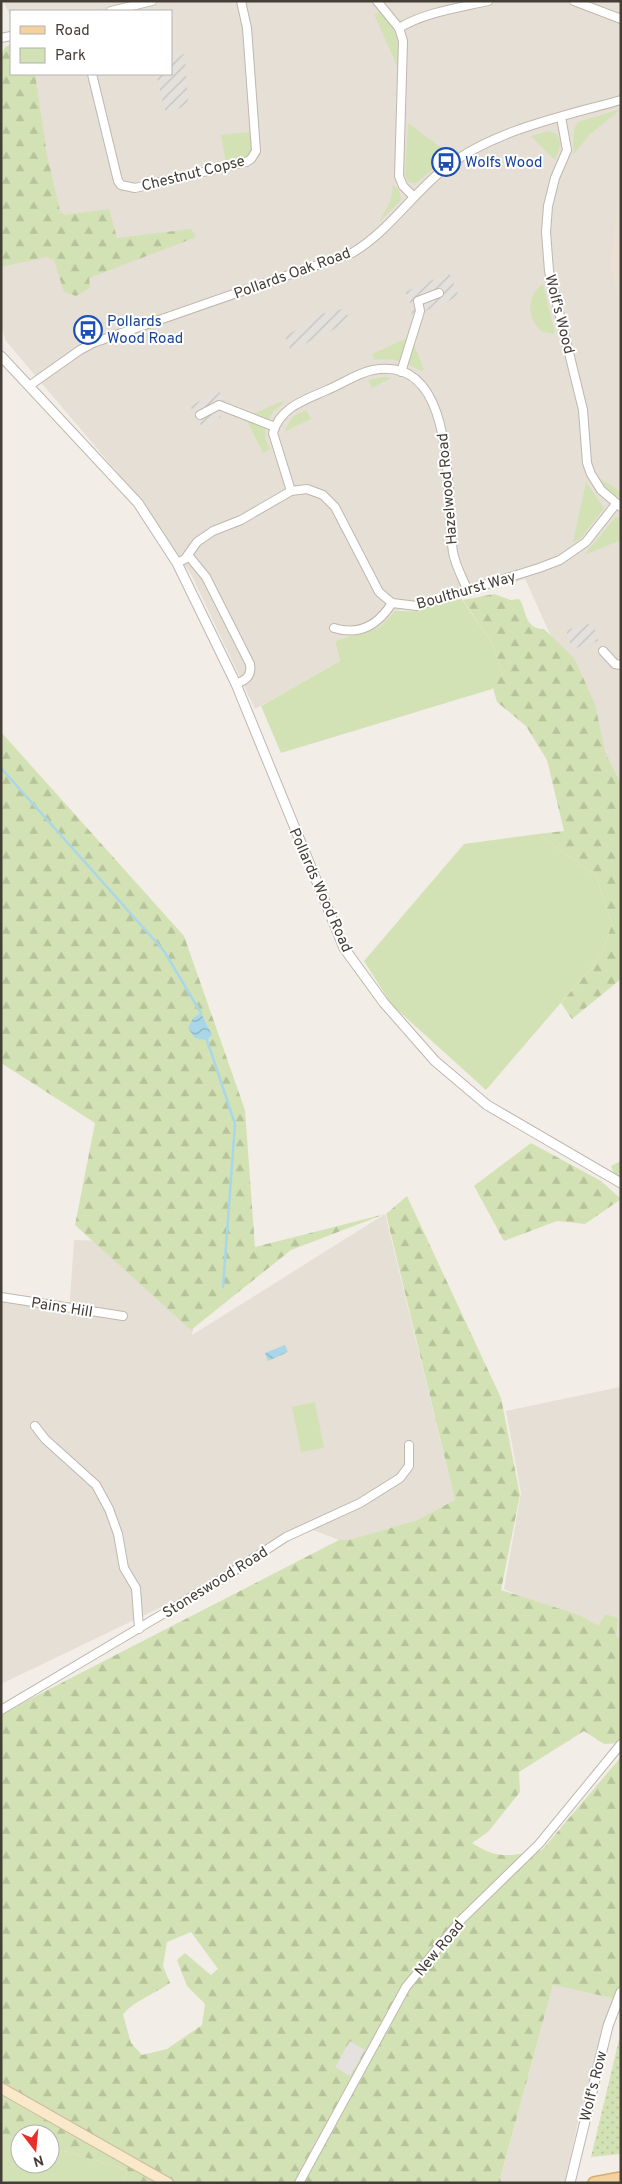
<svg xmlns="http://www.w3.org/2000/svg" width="622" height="2184" font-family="Overpass,sans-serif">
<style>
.residential{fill:#e5dfd6}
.industrial{fill:url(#industrial-furrows)}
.education{fill:#eae0d3}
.green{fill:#d3e2b4}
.forest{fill:url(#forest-firs);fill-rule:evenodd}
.garden{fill:url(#garden-dots)}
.parking{fill:#e4e1df}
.water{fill:url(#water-waves)}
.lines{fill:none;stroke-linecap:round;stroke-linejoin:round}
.stream{stroke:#a9d7e9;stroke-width:2.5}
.minor-casing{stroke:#c0b7ae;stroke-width:10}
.tertiary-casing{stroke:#c0b7ae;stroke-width:11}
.secondary-casing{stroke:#cdba9b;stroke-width:12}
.primary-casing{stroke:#d8ac6f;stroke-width:14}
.minor{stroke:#fff;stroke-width:8}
.tertiary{stroke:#fff;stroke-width:9}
.secondary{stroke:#f9e8ca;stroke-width:10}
.primary{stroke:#f4d19e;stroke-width:11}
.labels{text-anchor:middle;stroke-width:4;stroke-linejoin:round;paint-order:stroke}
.transit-label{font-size:15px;fill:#164399;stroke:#fff;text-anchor:start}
.street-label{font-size:15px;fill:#443e37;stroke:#fff}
</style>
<defs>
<pattern id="industrial-furrows" width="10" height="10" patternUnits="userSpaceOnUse" patternTransform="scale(1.25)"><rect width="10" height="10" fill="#e4e0dc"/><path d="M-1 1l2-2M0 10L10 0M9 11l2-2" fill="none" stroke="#c5c1bd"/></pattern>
<pattern id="forest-firs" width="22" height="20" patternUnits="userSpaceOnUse" patternTransform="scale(1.25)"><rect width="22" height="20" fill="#d3e2b4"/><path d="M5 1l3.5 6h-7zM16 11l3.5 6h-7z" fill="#b6c39b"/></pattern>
<pattern id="garden-dots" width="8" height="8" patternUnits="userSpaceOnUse" patternTransform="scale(1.25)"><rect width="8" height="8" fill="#d3e2b4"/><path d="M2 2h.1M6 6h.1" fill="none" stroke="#b6c39b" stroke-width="1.8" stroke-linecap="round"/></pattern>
<pattern id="water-waves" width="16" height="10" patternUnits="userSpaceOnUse" patternTransform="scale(1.25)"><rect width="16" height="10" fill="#a9d7e9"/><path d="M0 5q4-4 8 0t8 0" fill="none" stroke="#8bb0be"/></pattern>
</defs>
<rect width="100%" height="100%" fill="#f2eee7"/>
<g class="residential">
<polygon points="3,1 621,1 621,786 610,771 586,713 525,579 417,611 400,610 391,614 379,627 335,641 340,661 255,709 192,576 133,491 6,341 1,326 1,266 61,220 45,156 32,74 171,74 171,11 11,11 11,17"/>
<polygon points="385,1214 455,1500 417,1520 349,1540 339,1540 310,1529 178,1599 1,1684 1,1300 69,1314 74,1240 211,1244 192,1335"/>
<polygon points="620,1387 621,1394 621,1643 504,1589 521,1493 506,1411"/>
<polygon points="553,1985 616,1999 580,2113 565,2181 553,2183 502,2183 500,2180"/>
</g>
<g class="industrial">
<polygon points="185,54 188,106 165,111 156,74 171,74 171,57"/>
<polygon points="449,273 459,296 412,317 410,303 405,292"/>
<polygon points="342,309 352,320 291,351 284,335 302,328 312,316"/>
<polygon points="219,391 227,406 218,410 221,417 202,427 190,406"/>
<polygon points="593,623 598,641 572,649 566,630"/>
</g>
<polygon class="education" points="621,198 621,308 610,266 618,201"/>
<g class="green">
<path d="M382,12C398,34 400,43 399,70L374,14Z"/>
<polygon points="621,109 589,135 573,155 574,129 578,122"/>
<polygon points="408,123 450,155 416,183 408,182 405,175"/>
<polygon points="549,131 557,134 561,143 555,160 531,136"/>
<polygon points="251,132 252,150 248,156 226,163 221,135"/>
<polygon points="393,185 399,190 401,200 379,222 391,200"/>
<path d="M543,284L555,334L543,332C526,319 526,296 543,284Z"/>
<path d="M408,338L412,340L424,370L421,371C408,362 390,357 375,360L372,354Z"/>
<polygon points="384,377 391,378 372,388 368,380"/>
<path d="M283,401L284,403C272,410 263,424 265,438C266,442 268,445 270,449L263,453L247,421L248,416Z"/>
<polygon points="306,410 311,419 284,432 293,416"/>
<polygon points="601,479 621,492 621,502 607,490"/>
<polygon points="586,482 604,508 581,538 573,543"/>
<polygon points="616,517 621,517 621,540 584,555"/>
<polygon points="461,598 492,643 503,675 492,689 281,753 261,706 340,661 335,641 379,627 395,611 417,611"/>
<polygon points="538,834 596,876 612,924 601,956 486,1090 392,1005 364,961 464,844"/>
<polygon points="315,1402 324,1448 301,1452 292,1407"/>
<polygon points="14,2136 20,2138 20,2164 50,2164 50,2147 128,2170 122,2183 1,2183 1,2137"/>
</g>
<g class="forest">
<polygon points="11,44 11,74 35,74 47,155 60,211 64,215 109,209 117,238 191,229 195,234 194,238 89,278 90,288 76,296 64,292 54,260 46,257 1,267 2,55 5,47"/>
<path d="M494,594L511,600L519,599C527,608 523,629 544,629L574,658L595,704L605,752L621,784V979L572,1019L561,1003L601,956L612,924L596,876L538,834L564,831L547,760L526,726L497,702L491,681L503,675L492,643L463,600Z"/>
<polygon points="1,732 184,936 245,1110 255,1247 385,1214 291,1250 191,1330 75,1225 95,1123 1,1063"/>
<polygon points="531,1143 601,1181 621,1199 585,1224 557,1221 504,1241 474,1186"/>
<polygon points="621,1161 621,1193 611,1166"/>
<path d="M407,1196L501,1398L520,1495L501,1590L579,1615L599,1626L605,1614L618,1618L616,1636L621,1640V1743L604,1744L584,1731L519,1772L520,1792L488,1832L472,1843C501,1861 509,1855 542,1850L621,1757V1996L616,1999L553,1985L500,2179L502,2183H122L128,2170L50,2147V2134H20V2138L1,2137V1714L339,1540H349L417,1520L455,1500L386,1214ZM191,1932L218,1969L211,1975L185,1953L177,1960L187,1986L205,2004L202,2025L167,2049L142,2055L131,2043L123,2014C136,2000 154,1994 170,1983L163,1966L167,1942Z"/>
</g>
<polygon class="garden" points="621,2037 621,2154 591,2157 619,2040"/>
<polygon class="parking" points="350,2041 365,2050 350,2076 335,2067"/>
<g class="water">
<polygon points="201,1013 212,1035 207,1040 195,1038 188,1028 193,1018"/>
<polygon points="285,1345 288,1352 268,1361 265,1353"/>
</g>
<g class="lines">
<g class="stream">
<polyline points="1,768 164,951 201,1013"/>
<polyline points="207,1040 235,1124 223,1287"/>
</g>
<defs>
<g id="minor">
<polyline points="377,1 399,28 403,41 399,176 403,186 414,197"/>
<polyline points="574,1 621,19"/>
<polyline points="111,11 152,1"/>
<path d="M399,28C426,12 458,8 488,1"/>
<polyline points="1,38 11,36"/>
<polyline points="92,74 118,181 121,185 135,188 246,162 251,159 256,151 247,28 241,1"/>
<polyline points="561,117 567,150 555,178 548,206 546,232 549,271 583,410 587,463 591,474 601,490 621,507"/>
<polyline points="401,372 420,311 418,301 439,293"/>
<path d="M29,386L80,350L93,343L352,253C389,231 412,194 445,168C494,130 561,117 621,100"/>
<polyline points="200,415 219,405 275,427"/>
<path d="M291,491L273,433C280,407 305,400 327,390C342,384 357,373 373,370C460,353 445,503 453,552C455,565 463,579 468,591"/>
<path d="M188,555L206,577L250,664C252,676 246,680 236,684"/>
<polyline points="177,563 185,559 197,542 213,531 241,520 291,491 307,489 323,495 335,507 379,592 392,603 417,606 539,568 560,560 586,542 616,504"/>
<path d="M334,628C360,636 379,624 392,603"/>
<polyline points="603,651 615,664 621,665"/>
<polyline points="1,1297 123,1316"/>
<polyline points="35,1426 45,1439 96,1485 109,1509 118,1534 124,1568 136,1588 139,1629"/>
<polyline points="1,1710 220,1580 286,1537 360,1503 400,1478 409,1466 409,1445"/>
<polyline points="299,2183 406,1987 459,1922 539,1844 621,1744"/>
</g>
<g id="tertiary">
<polyline points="1,356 138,503 177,563 236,684 344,948 384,1003 435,1061 487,1105 621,1183"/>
<polyline points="570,2183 608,2026 621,1992"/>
</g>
<polyline id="secondary" points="1,2088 168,2183"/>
<polyline id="primary" points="594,2183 621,2178"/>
</defs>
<use href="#minor" class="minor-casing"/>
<use href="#tertiary" class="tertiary-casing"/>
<use href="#secondary" class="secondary-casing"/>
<use href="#primary" class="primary-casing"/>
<use href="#minor" class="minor"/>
<use href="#tertiary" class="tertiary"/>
<use href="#secondary" class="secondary"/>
<use href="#primary" class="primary"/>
</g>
<defs>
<symbol id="bus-ring" viewBox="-11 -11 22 22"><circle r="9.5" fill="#fff" stroke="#1a4fb4" stroke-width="1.5"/><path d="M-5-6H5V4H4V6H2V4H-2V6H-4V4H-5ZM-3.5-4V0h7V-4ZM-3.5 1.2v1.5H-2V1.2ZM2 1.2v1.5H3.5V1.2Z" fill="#1a4fb4"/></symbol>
</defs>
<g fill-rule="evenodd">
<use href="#bus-ring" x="430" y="146" width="32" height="32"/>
<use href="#bus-ring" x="72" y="314" width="32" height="32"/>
</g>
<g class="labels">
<g class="transit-label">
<text x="465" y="167">Wolfs Wood</text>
<text x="107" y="326">Pollards<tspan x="107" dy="17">Wood Road</tspan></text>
</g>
<g class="street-label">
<text transform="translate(193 173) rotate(-14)" y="5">Chestnut Copse</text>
<text transform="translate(292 273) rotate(-20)" y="5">Pollards Oak Road</text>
<text transform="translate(560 314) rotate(76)" y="5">Wolf's Wood</text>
<text transform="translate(447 489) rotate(-95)" y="5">Hazelwood Road</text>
<text transform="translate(466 590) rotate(-16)" y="5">Boulthurst Way</text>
<text transform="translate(321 890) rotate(66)" y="5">Pollards Wood Road</text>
<text transform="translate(62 1307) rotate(9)" y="5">Pains Hill</text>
<text transform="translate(215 1582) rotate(-32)" y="5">Stoneswood Road</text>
<text transform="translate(439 1948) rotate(-50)" y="5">New Road</text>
<text transform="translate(593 2086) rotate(-76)" y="5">Wolf's Row</text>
</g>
</g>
<rect width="622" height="2184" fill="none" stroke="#443e37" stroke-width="5"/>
<rect x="10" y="10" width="162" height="65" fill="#ffffff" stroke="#b4b2af"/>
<rect x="20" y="26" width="25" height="8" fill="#f4d19e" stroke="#b4b2af"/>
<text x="55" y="35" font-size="15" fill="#443e37">Road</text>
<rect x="20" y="48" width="25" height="15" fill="#d3e2b4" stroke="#b4b2af"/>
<text x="55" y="60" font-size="15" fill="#443e37">Park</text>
<g transform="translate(35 2149) rotate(164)"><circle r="24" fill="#ffffff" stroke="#b4b2af"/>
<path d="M0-4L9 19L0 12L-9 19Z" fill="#e5302b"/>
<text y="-8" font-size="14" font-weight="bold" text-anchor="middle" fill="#443e37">N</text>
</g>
</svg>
